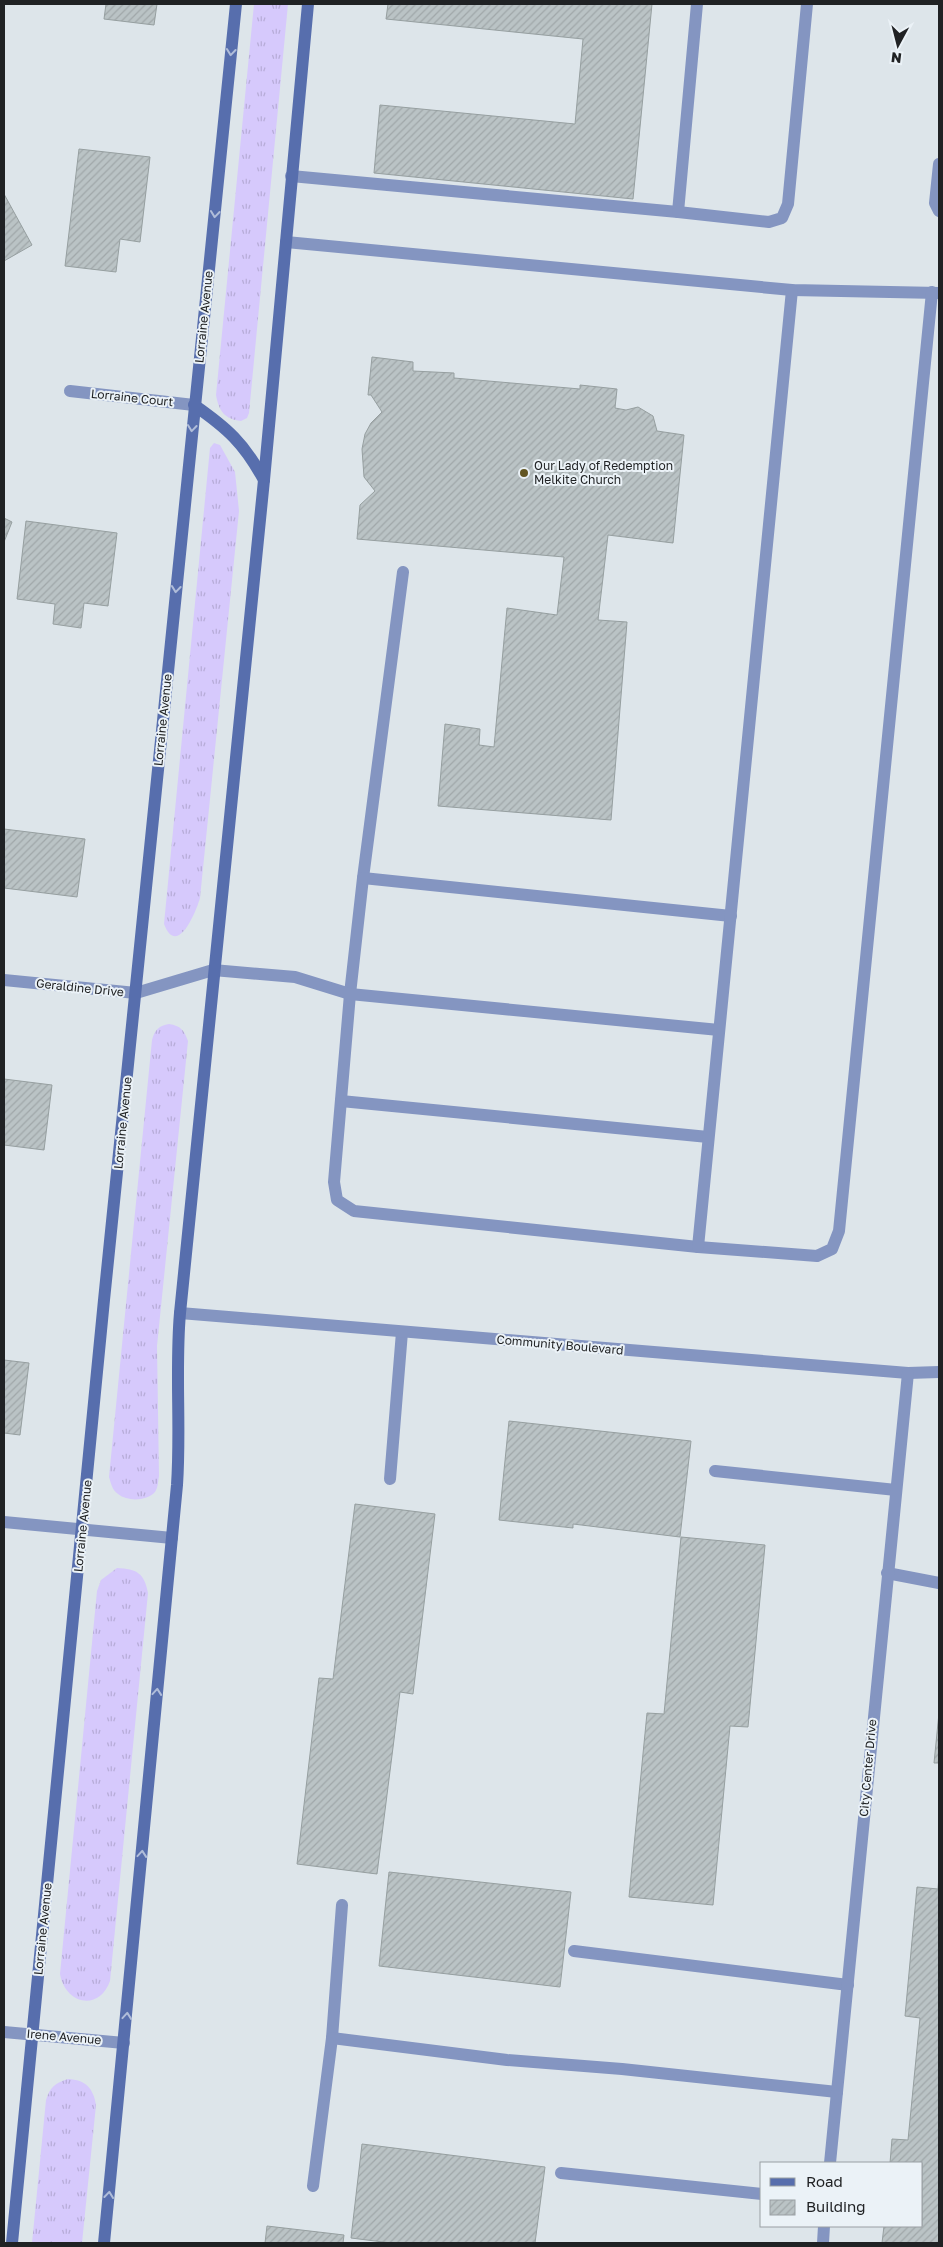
<svg xmlns="http://www.w3.org/2000/svg" width="943" height="2247" font-family="'Golos Text',sans-serif">
<style>
.grass{fill:url(#grass-tufts)}
.building{fill:url(#building-hatch);stroke:#969fa0}
.lines{fill:none;stroke-linecap:round;stroke-linejoin:round}
.lane{stroke:#8495c1;stroke-width:12}
.street{stroke:#8495c1;stroke-width:12}
.secondary{stroke:#576ead;stroke-width:12}
.oneway{stroke:#b0bdd9}
.poi-dot{fill:#635623;stroke:#ebf2f7;stroke-width:2}
.labels{text-anchor:middle;stroke-width:4;stroke-linejoin:round;paint-order:stroke}
.street-label{font-size:12px;fill:#202224;stroke:#ebf2f7}
.poi-label{font-size:12px;fill:#202224;stroke:#ebf2f7;text-anchor:start}
</style>
<defs>
<pattern id="grass-tufts" width="24" height="20" patternUnits="userSpaceOnUse" patternTransform="scale(1.25)"><rect width="24" height="20" fill="#d6c9fc"/><path d="M3 7l-1-3M5 7V3M7 7l1-3M15 17l-1-3M17 17v-4M19 17l1-3" fill="none" stroke="#b7acd8"/></pattern>
<pattern id="building-hatch" width="6" height="6" patternUnits="userSpaceOnUse" patternTransform="scale(1.25)"><rect width="6" height="6" fill="#bac3c5"/><path d="M-1 1l2-2M0 6l6-6M5 7l2-2" fill="none" stroke="#a0a7a9"/></pattern>
</defs>
<rect width="100%" height="100%" fill="#dde5ea"/>
<g class="grass">
<path d="M254,4H288L249,413L247,418L241,421C224,419 219,411 216,395Z"/>
<path d="M214,443L220,445L235,472L239,511L200,898C196,912 177,958 164,924L210,448Z"/>
<path d="M169,1024C181,1026 184,1030 188,1041L157,1346L159,1476C158,1481 158,1488 155,1492C147,1501 128,1502 118,1494C112,1490 111,1483 109,1477L152,1040C155,1029 159,1026 169,1024Z"/>
<path d="M117,1568C137,1569 144,1573 148,1593L110,1981C99,2012 65,2004 60,1974L97,1591L101,1580Z"/>
<path d="M68,2079C86,2080 93,2088 96,2105L82,2243H32L46,2100C50,2087 55,2083 68,2079Z"/>
</g>
<g class="building">
<polygon points="106,4 157,4 154,25 104,19"/>
<polygon points="388,4 652,4 633,199 374,173 380,105 575,124 583,39 386,19"/>
<polygon points="79,149 150,157 140,242 120,239 116,272 65,266"/>
<polygon points="4,194 32,245 4,261"/>
<polygon points="372,357 413,362 413,371 454,373 454,378 580,389 580,385 617,389 615,408 626,410 638,407 653,416 657,431 684,435 673,543 608,535 598,620 627,622 611,820 438,806 445,724 480,729 479,745 494,747 507,608 557,615 564,557 357,539 360,505 375,491 364,477 362,449 365,434 371,423 382,412 371,395 368,395"/>
<polygon points="4,518 12,522 4,542"/>
<polygon points="26,521 117,533 108,606 84,603 81,628 53,624 55,604 17,599"/>
<polygon points="4,829 85,839 77,897 4,888"/>
<polygon points="4,1079 52,1085 44,1150 4,1145"/>
<polygon points="4,1360 29,1363 20,1435 4,1433"/>
<polygon points="509,1421 691,1441 680,1537 573,1524 573,1528 499,1520"/>
<polygon points="355,1504 435,1514 413,1694 400,1692 377,1874 297,1864 319,1678 333,1679"/>
<polygon points="681,1537 765,1545 748,1727 730,1726 713,1905 629,1897 647,1713 664,1714"/>
<polygon points="939,1713 939,1763 934,1763"/>
<polygon points="389,1872 571,1892 560,1987 379,1966"/>
<polygon points="939,1875 939,2243 882,2243 884,2226 922,2226 922,2163 890,2163 892,2139 908,2140 920,2018 905,2016 917,1887 938,1889"/>
<polygon points="362,2144 545,2167 535,2243 391,2243 351,2238"/>
<polygon points="267,2226 344,2235 343,2243 265,2243"/>
</g>
<g class="lines">
<g class="lane">
<polyline points="939,164 935,203 939,211"/>
<polyline points="291,176 678,212 697,4"/>
<polyline points="678,212 769,222 782,218 788,204 807,4"/>
<polyline points="286,242 792,290 939,293"/>
<polyline points="403,572 363,878 350,994 334,1182 337,1200 354,1211 698,1247 817,1256 832,1249 839,1231 932,292"/>
<polyline points="363,878 731,916"/>
<polyline points="213,970 295,977 350,994 719,1030"/>
<polyline points="341,1101 708,1137"/>
<polyline points="698,1247 792,290"/>
<polyline points="715,1471 896,1490"/>
<polyline points="390,1479 402,1332"/>
<polyline points="574,1951 848,1985"/>
<polyline points="332,2038 342,1905"/>
<polyline points="561,2173 762,2194"/>
<polyline points="313,2186 332,2038 507,2060 622,2069 837,2092"/>
</g>
<g class="street">
<polyline points="70,391 194,405"/>
<polyline points="4,980 136,993 213,970"/>
<polyline points="180,1313 908,1373 939,1372"/>
<polyline points="4,1522 172,1538"/>
<polyline points="887,1573 939,1583"/>
<polyline points="4,2032 124,2043"/>
<polyline points="830,2163 908,1373"/>
<polyline points="823,2243 824,2226"/>
</g>
<g class="secondary">
<path d="M194,405C227,428 244,443 264,480"/>
<polyline points="12,2243 104,1300 236,4"/>
<path d="M104,2243L177,1485C181,1427 175,1370 180,1313L264,480L308,4"/>
</g>
</g>
<defs><path id="oneway-chevron" d="M-2-3.5L2.5 0L-2 3.5" fill="none" stroke-width="1.6" stroke-linecap="round" stroke-linejoin="round" transform="scale(1.25)"/></defs>
<g class="oneway">
<use href="#oneway-chevron" transform="translate(231 52) rotate(96)"/>
<use href="#oneway-chevron" transform="translate(215 214) rotate(96)"/>
<use href="#oneway-chevron" transform="translate(192 428) rotate(96)"/>
<use href="#oneway-chevron" transform="translate(176 589) rotate(96)"/>
<use href="#oneway-chevron" transform="translate(157 1692) rotate(-85)"/>
<use href="#oneway-chevron" transform="translate(142 1854) rotate(-85)"/>
<use href="#oneway-chevron" transform="translate(127 2016) rotate(-85)"/>
<use href="#oneway-chevron" transform="translate(109 2195) rotate(-84)"/>
</g>
<circle class="poi-dot" cx="524" cy="473" r="5"/>
<g class="labels">
<g class="street-label">
<text transform="translate(204 317) rotate(-84)" y="4">Lorraine Avenue</text>
<text transform="translate(132 398) rotate(6)" y="4">Lorraine Court</text>
<text transform="translate(163 720) rotate(-84)" y="4">Lorraine Avenue</text>
<text transform="translate(80 988) rotate(6)" y="4">Geraldine Drive</text>
<text transform="translate(123 1123) rotate(-84)" y="4">Lorraine Avenue</text>
<text transform="translate(560 1345) rotate(5)" y="4">Community Boulevard</text>
<text transform="translate(83 1526) rotate(-84)" y="4">Lorraine Avenue</text>
<text transform="translate(868 1768) rotate(-85)" y="4">City Center Drive</text>
<text transform="translate(43 1929) rotate(-84)" y="4">Lorraine Avenue</text>
<text transform="translate(64 2037) rotate(5)" y="4">Irene Avenue</text>
</g>
<g class="poi-label">
<text x="534" y="470">Our Lady of Redemption<tspan x="534" dy="14">Melkite Church</tspan></text>
</g>
</g>
<rect width="943" height="2247" fill="none" stroke="#202224" stroke-width="10"/>
<rect x="760" y="2162" width="162" height="65" fill="#ebf2f7" stroke="#9a9fa3"/>
<rect x="770" y="2178" width="25" height="8" fill="#576ead" stroke="#9a9fa3"/>
<text x="806" y="2187" font-size="15" fill="#202224">Road</text>
<rect x="770" y="2200" width="25" height="15" fill="url(#building-hatch)" stroke="#9a9fa3"/>
<text x="806" y="2212" font-size="15" fill="#202224">Building</text>
<g transform="translate(898 45) rotate(187)" stroke="#ebf2f7" stroke-width="4" paint-order="stroke">
<path d="M0-4L9 19L0 12L-9 19Z" fill="#202224"/>
<text y="-8" font-size="14" font-weight="bold" text-anchor="middle" fill="#202224">N</text>
</g>
</svg>
